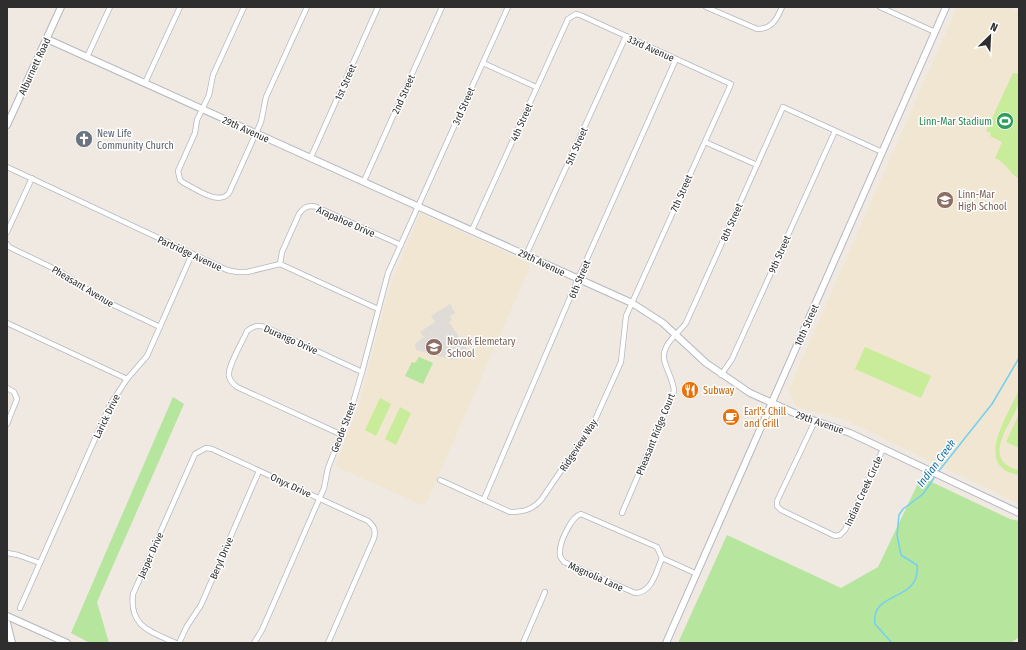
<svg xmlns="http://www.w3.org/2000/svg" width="1026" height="650" font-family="'Fira Sans Condensed',sans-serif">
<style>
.education{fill:#f0e6d1}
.green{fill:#b6e59e}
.pitch{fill:#c9ec9a}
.plaza{fill:#dfdcd8}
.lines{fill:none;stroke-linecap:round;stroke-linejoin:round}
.stream{stroke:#75cff0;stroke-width:1.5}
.minor-casing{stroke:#b4b7c1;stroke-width:6}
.tertiary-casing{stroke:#b4b7c1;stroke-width:8}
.minor{stroke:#fff;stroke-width:4.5}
.tertiary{stroke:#fff;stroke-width:6}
.labels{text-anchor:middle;stroke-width:3;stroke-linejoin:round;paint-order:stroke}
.street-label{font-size:10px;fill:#2e2e2e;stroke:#fff}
.leisure-label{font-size:10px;fill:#27864d;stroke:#fff;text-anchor:end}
.worship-label{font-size:10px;fill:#5b616d;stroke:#fff;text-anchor:start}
.education-label{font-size:10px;fill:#785e54;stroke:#fff;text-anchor:start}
.food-label{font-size:10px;fill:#c56008;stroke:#fff;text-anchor:start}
.water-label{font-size:11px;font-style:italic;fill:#0d6fa3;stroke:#fff}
</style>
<rect width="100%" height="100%" fill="#efe9e1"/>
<g class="education">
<polygon points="957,7 1008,7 1019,12 1019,504 846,420 795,406 789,389"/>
<polygon points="420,213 531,264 425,506 335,466 358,407 390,286"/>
</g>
<g class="green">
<polygon points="419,357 433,363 423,384 405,376 412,362 415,363"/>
<polygon points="173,397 184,404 97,602 109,643 90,643 71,633"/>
<polygon points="921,477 1010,519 1019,521 1019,637 1011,643 678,643 727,535 841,588 878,567"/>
</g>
<g class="pitch">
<path d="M1013,73L1019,74V179C1008,172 1008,164 995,158L1002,142L990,136L991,133L986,131Z"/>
<polygon points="865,347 931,376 921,398 855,369"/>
<path d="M1019,390C1019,394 1020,399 1019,403C1012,423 979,461 1019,470V475C972,467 1008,415 1019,390Z"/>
<polygon points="380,398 391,404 376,436 365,430"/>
<polygon points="400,407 411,413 396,445 385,439"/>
<polygon points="1019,414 1019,448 1006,442"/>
</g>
<polygon class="plaza" points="450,304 455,313 450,316 452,320 449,322 471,355 466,358 452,360 416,350 415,344 424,337 420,332 435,322 431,316"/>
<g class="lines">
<g class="stream">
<polyline points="938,472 992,404 1019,358"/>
<path d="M892,643L875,624C870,590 921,603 917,565L901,555L897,535L899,515L903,509L923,494L936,475"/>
</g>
<defs>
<g id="minor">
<path d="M244,7L213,75L209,95L197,120L195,133L178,171L180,180L184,183C196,189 219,206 229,193L261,122L266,97L307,7"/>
<path d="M706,7L757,29C772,29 777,19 782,7"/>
<polyline points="880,7 935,32"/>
<polyline points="87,57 110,7"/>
<polyline points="483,63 536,87"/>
<polyline points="145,83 180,7"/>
<polyline points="705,142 757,165"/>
<polyline points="311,157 378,7"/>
<polyline points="7,167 227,270 237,272 247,272 280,264 378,309"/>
<polyline points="364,181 442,7"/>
<polyline points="7,232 32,178"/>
<polyline points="7,244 9,247 59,271 103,300 160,327"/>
<polyline points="526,255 626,36"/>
<path d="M280,264L282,252L299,214C303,208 306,206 314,206L401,245"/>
<polyline points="7,323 127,379"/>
<polyline points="721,375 732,359 835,131"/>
<polyline points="7,388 14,392 17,399 7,424"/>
<polyline points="815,421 777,501 777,506 781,510 835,536 840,535 845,530 883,449"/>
<path d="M340,434L237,387C233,384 230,381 229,376C227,367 243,341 247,331C253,326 257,325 265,327L362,372"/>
<path d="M440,480L510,512C523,512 532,510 541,500L594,422L621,362L626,316L731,84L580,15L576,14L568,19L472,230"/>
<polyline points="484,499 578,279 676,59"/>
<path d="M622,513L674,391C673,380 668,373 665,363C659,346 677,335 686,323L783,107L882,152"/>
<polyline points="7,553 18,555 40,563"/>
<path d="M662,558C656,572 652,593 635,593L564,562C561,558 559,556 560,551C560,541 572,516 581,514L657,547L662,558L697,574"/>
<polyline points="20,608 110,405 127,379 147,356 192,254"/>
<path d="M176,643C151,632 129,627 133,594L195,454L206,448L212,449L368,521C374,526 376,530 374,538L328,643"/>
<polyline points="179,643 187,626 201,605 259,471"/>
<polyline points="254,643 262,630 324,488 328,468 352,406 362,372 388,273 508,7"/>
<polyline points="523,643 545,592"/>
</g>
<g id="tertiary">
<polyline points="47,39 632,303 663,323 706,363 750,393 801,416 850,433 1019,513"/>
<polyline points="7,125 61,7"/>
<polyline points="7,616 67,643"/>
<polyline points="7,623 12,643"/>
<polyline points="666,643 946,7"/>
</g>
</defs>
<use href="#minor" class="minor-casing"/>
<use href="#tertiary" class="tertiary-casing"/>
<use href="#minor" class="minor"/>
<use href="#tertiary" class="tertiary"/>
</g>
<defs>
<symbol id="stadium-disc" viewBox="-11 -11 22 22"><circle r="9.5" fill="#2e9e5b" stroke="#fff"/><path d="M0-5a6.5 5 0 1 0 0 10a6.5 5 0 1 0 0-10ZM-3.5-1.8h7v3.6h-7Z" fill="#fff"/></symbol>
<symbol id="church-disc" viewBox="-11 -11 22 22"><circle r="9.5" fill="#6b7280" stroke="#fff"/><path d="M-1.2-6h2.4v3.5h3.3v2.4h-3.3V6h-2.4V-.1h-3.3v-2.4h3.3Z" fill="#fff"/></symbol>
<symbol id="school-disc" viewBox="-11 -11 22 22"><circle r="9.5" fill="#8d6e63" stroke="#fff"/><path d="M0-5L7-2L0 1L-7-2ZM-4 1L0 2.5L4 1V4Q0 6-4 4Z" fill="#fff"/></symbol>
<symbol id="restaurant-disc" viewBox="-11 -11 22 22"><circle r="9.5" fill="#e8710a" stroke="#fff"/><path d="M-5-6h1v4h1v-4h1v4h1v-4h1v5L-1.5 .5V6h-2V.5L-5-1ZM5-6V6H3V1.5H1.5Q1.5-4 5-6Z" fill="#fff"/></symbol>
<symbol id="cafe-disc" viewBox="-11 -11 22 22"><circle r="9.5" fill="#e8710a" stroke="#fff"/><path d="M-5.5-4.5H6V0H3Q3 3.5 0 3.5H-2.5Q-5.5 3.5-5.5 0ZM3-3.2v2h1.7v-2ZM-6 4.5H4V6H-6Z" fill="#fff"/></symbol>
</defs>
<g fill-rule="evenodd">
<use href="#stadium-disc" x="995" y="111" width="20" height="20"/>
<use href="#church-disc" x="74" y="129" width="20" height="20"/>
<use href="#school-disc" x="935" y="190" width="20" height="20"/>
<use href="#school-disc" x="424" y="337" width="20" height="20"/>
<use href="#restaurant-disc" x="680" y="380" width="20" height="20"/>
<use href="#cafe-disc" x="721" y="407" width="20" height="20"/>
</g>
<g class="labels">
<g class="street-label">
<text transform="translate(651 48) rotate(24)" y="4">33rd Avenue</text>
<text transform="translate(34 66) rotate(-65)" y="4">Alburnett Road</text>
<text transform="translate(345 82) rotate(-66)" y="4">1st Street</text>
<text transform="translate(403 94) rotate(-66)" y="4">2nd Street</text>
<text transform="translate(463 106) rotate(-66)" y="4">3rd Street</text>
<text transform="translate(521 122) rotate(-66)" y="4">4th Street</text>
<text transform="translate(246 129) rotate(24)" y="4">29th Avenue</text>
<text transform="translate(576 146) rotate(-66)" y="4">5th Street</text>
<text transform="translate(681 193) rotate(-66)" y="4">7th Street</text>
<text transform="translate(346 221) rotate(24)" y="4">Arapahoe Drive</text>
<text transform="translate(731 222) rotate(-66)" y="4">8th Street</text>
<text transform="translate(190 253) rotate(25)" y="4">Partridge Avenue</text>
<text transform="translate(779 254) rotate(-66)" y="4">9th Street</text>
<text transform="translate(542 262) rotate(25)" y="4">29th Avenue</text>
<text transform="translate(579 279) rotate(-67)" y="4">6th Street</text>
<text transform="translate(83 286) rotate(31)" y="4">Pheasant Avenue</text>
<text transform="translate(806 325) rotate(-66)" y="4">10th Street</text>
<text transform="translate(291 339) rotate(24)" y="4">Durango Drive</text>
<text transform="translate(106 416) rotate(-64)" y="4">Larick Drive</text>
<text transform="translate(820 422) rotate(19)" y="4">29th Avenue</text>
<text transform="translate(343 427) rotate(-69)" y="4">Geode Street</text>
<text transform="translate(655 434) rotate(-68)" y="4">Pheasant Ridge Court</text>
<text transform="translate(578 445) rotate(-57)" y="4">Ridgeview Way</text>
<text transform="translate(291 485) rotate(25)" y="4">Onyx Drive</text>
<text transform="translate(863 491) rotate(-65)" y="4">Indian Creek Circle</text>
<text transform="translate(150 555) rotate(-66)" y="4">Jasper Drive</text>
<text transform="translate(221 558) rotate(-67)" y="4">Beryl Drive</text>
<text transform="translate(596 576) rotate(24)" y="4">Magnolia Lane</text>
</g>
<g class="leisure-label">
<text x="992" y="125">Linn-Mar Stadium</text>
</g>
<g class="worship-label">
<text x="97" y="137">New Life<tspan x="97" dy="12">Community Church</tspan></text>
</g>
<g class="education-label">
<text x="958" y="198">Linn-Mar<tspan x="958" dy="12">High School</tspan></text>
<text x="447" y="345">Novak Elemetary<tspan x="447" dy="12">School</tspan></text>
</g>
<g class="food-label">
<text x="703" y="394">Subway</text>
<text x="744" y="415">Earl's Chill<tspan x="744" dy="12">and Grill</tspan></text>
</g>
<g class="water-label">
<text transform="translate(936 463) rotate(-53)" y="4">Indian Creek</text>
</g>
</g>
<rect width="1026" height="650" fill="none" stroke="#2e2e2e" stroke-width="16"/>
<g transform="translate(990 36) rotate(24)" stroke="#ffffff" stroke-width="3" paint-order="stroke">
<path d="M0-3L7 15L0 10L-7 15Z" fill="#2e2e2e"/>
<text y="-6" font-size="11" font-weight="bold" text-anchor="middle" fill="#2e2e2e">N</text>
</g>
</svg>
